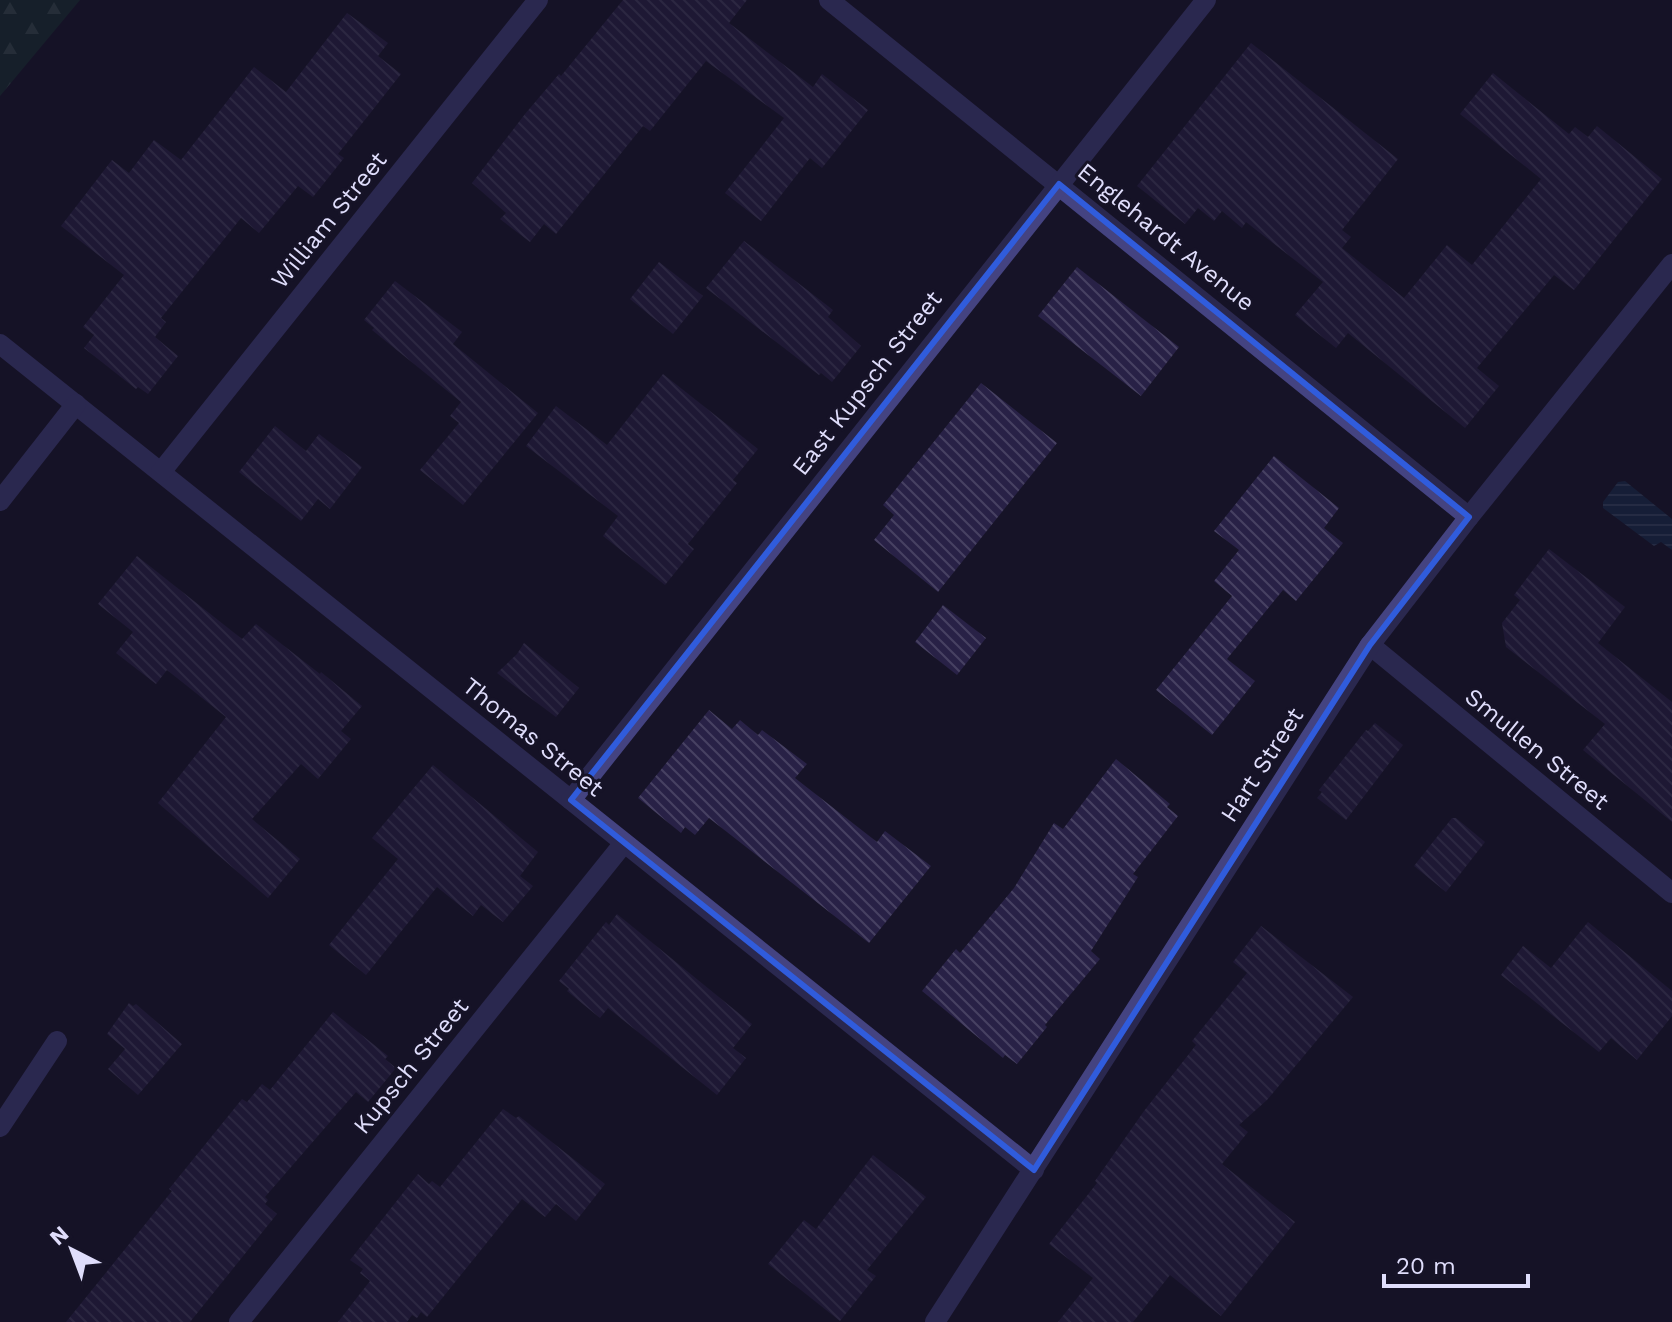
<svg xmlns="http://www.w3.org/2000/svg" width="1672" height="1322" font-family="'Work Sans',sans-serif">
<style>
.forest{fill:url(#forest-firs)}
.water{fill:url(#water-rules)}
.building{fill:url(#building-back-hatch)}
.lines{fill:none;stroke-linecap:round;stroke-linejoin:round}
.service{stroke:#444381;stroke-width:20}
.minor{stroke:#444381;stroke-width:20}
.marked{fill:none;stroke:#305cdc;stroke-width:6;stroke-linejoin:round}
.labels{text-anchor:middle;stroke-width:6;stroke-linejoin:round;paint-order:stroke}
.street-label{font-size:24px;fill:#dfddfb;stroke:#161327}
</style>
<defs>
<pattern id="forest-firs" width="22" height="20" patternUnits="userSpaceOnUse" patternTransform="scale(2)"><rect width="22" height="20" fill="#17302f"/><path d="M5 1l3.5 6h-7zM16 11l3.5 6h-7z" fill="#384e4e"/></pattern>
<pattern id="water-rules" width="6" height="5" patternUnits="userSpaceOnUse" patternTransform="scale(2)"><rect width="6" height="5" fill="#172d4c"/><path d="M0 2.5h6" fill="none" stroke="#384b67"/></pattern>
<pattern id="building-back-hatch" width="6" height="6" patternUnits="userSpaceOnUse" patternTransform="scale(2)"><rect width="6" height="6" fill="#282146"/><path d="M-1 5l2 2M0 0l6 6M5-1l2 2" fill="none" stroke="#474162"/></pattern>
</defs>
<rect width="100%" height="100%" fill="#161327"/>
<polygon class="forest" points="0,0 80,0 0,96"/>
<polygon class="water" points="1625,481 1672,519 1672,550 1661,542 1654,546 1603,508 1603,502 1618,482"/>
<g class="building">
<polygon points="623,0 747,0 729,23 813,87 822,74 868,110 822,168 810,158 761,221 725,193 784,118 706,61 650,131 643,126 556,234 544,224 530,242 500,219 506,213 472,183 525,114 559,74 561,76"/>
<polygon points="347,13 388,43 378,56 401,74 338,154 344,158 313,197 298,186 259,233 241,218 161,318 166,322 155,337 178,356 148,394 138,387 136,389 84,348 94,335 83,327 124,275 61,226 112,160 129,173 154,140 181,160 254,67 286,92"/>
<polygon points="1251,43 1398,159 1342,230 1351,237 1342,248 1404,298 1447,245 1472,265 1541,179 1460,114 1493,73 1569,134 1575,127 1588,137 1597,126 1662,179 1574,290 1554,275 1477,368 1499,386 1465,428 1348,333 1336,348 1295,315 1323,282 1246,222 1242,228 1222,211 1214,221 1198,208 1185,224 1137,186"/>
<polygon points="744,241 833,310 828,317 861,346 832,382 821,373 819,375 706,288"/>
<polygon points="659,262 703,296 673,334 630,299"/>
<polygon points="1077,267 1179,347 1141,396 1038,316"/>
<polygon points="395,281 462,332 453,344 538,413 463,505 420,470 459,423 450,416 461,402 372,330 374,328 364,320"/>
<polygon points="663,374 758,449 733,480 737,483 688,544 694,549 665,585 603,536 618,516 526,446 556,406 607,445"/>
<polygon points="981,383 1057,443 938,592 874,540 894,515 883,505"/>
<polygon points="275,426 306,451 319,434 362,467 330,509 318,499 301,521 239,472"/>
<polygon points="1274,456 1339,508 1324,528 1343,543 1296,601 1283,590 1227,659 1255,681 1212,735 1156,690 1232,596 1214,581 1239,550 1214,531"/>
<polygon points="1549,549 1625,607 1598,643 1672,702 1672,822 1583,750 1605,724 1506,647 1502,623 1520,600 1514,595"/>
<polygon points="137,556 242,639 256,624 320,674 321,672 362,706 341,731 351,739 318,779 301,764 252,819 300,859 268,898 158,803 226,717 167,670 156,684 116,653 133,632 98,604"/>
<polygon points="943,605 986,638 957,675 915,642"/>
<polygon points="524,643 579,688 556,717 497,673 517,654"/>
<polygon points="709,710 732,729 740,720 758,735 762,730 807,764 795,778 877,842 885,831 931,866 869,943 709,818 695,835 685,827 681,833 638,798"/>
<polygon points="1375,723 1403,745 1346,820 1317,798 1322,792 1319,790 1366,730 1368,731"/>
<polygon points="1116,759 1170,804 1167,807 1178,816 1133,874 1138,877 1091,951 1100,959 1045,1025 1047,1027 1017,1064 1005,1055 1003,1058 922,991 956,949 960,953 1014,888 1054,823 1063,829"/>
<polygon points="433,765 538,852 520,876 533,886 503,922 481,905 473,916 437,887 366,975 329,945 398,859 372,838"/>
<polygon points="1452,818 1456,818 1485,842 1446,892 1414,866"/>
<polygon points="617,914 752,1024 733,1048 746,1058 717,1095 608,1008 600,1018 567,991 569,989 559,981 606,922 609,925"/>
<polygon points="1588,922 1672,991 1672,1016 1637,1060 1611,1038 1599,1052 1501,975 1523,946 1551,968"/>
<polygon points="1261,926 1353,997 1267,1100 1239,1125 1248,1132 1222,1164 1295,1222 1221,1316 1170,1275 1133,1322 1058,1322 1093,1278 1049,1244 1097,1183 1095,1181 1144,1111 1196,1045 1192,1041 1247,973 1233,962"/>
<polygon points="129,1003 133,1006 136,1004 182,1044 138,1095 108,1069 125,1049 107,1034"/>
<polygon points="333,1012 388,1056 385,1059 396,1068 368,1102 356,1092 265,1197 268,1200 265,1204 277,1214 190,1322 66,1322 172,1191 169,1189 242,1099 247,1102 262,1084 270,1090"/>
<polygon points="503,1109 516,1118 519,1116 605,1184 576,1221 556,1204 545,1217 522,1199 427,1317 421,1312 417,1318 412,1315 407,1322 338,1322 370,1281 360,1273 363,1269 350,1260 418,1174 429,1184 432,1181 440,1187"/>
<polygon points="873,1155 926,1197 867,1270 876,1276 840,1321 768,1264 804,1220 816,1229"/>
</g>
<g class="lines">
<polyline class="service" points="0,1127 57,1041"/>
<g class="minor">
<polyline points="829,0 1469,517"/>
<polyline points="0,344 1034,1170"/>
<polyline points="161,472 538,0"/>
<polyline points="0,501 76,404"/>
<polyline points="1370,645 1672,893"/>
<polyline points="571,800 1206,0"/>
<polyline points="239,1322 624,843"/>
<polyline points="935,1322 1370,645 1469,517 1672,264"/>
</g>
</g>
<path d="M0 0H1672V1322H0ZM1059,184L1469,517L1370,645L1034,1170L571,800Z" fill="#161327" fill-opacity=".55" fill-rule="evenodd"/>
<path class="marked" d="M1059,184L1469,517L1370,645L1034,1170L571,800Z"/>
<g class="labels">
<g class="street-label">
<text transform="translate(329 220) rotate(-51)" y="8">William Street</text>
<text transform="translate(1166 237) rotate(39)" y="8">Englehardt Avenue</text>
<text transform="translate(867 383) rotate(-52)" y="8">East Kupsch Street</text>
<text transform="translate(533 737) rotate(39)" y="8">Thomas Street</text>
<text transform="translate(1537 749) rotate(39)" y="8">Smullen Street</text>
<text transform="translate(1262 765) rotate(-57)" y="8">Hart Street</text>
<text transform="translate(411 1066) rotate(-51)" y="8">Kupsch Street</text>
</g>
</g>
<g transform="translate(72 1250) rotate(318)" stroke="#161327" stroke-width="6" paint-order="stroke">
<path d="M0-6L14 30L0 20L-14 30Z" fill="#dfddfb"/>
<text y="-12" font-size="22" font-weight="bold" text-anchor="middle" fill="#dfddfb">N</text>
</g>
<path d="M1384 1274v12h144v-12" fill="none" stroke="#dfddfb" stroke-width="4"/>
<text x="1396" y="1274" font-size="24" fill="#dfddfb" stroke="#161327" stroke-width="6" paint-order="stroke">20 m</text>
</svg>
